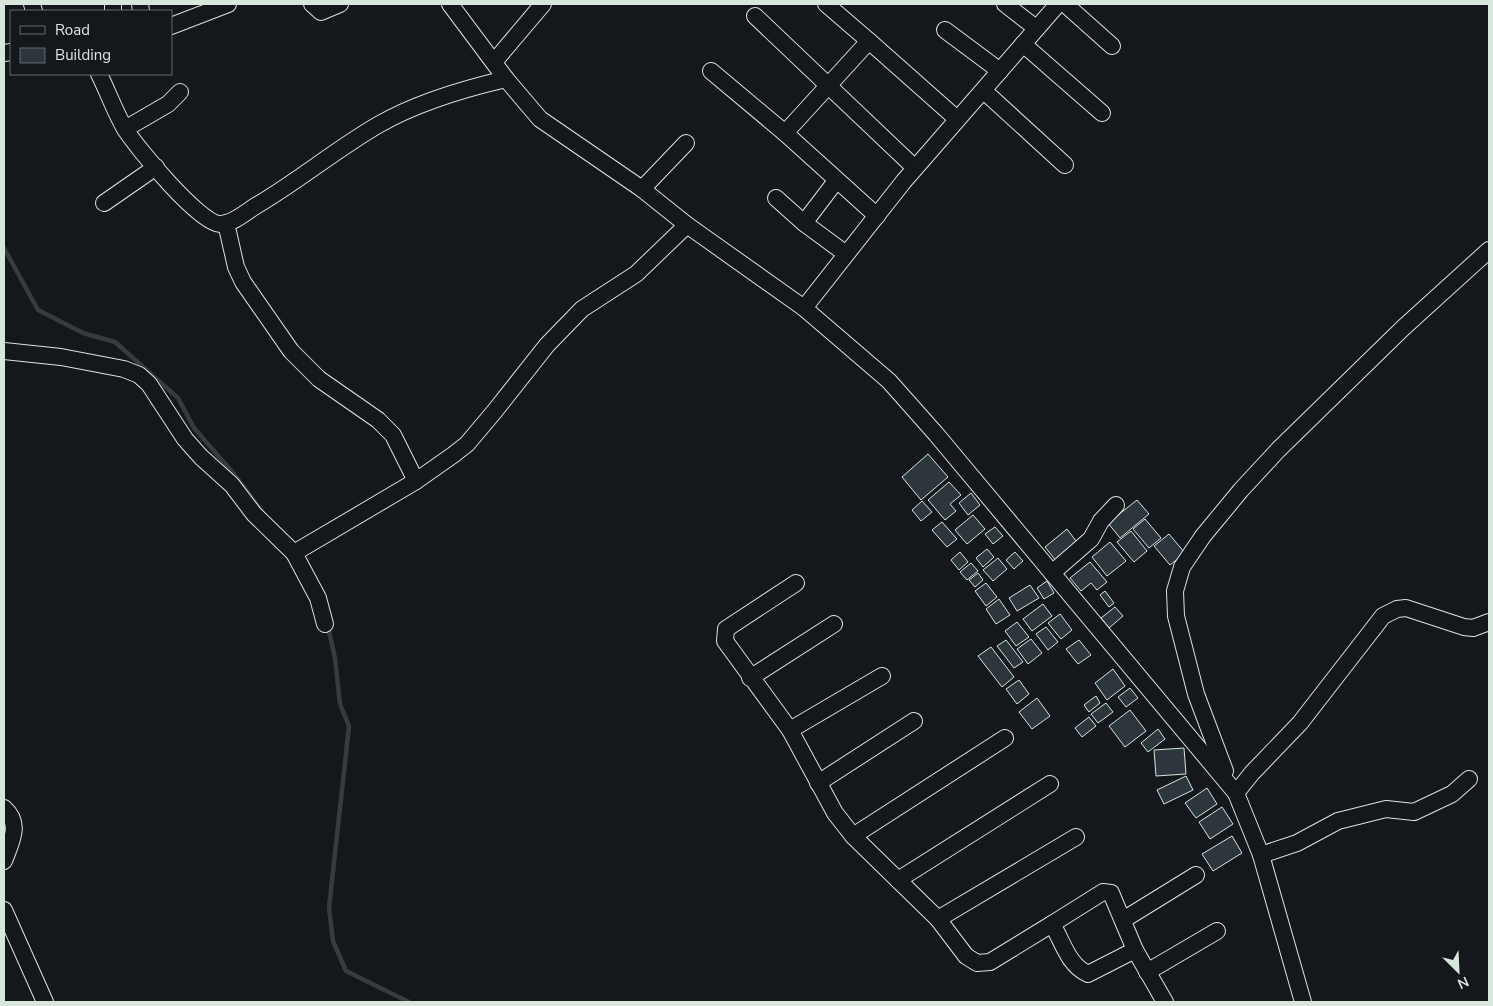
<svg xmlns="http://www.w3.org/2000/svg" width="1493" height="1006" font-family="'Nunito Sans',sans-serif">
<style>
.lines{fill:none;stroke-linecap:round;stroke-linejoin:round}
.stream{stroke:#363b3e;stroke-width:4.5}
.building{fill:#2c363c;stroke:#d8e6dc}
.minor-casing{stroke:#d8e6dc;stroke-width:18}
.minor{stroke:#14181c;stroke-width:16}
</style>
<rect width="100%" height="100%" fill="#14181c"/>
<g class="lines">
<g class="stream">
<polyline points="4,248 38,310 83,333 115,342 178,398 194,428 234,474 264,514"/>
<polyline points="328,627 335,658 340,704 349,726 329,908 333,941 346,971 409,1002"/>
</g>
</g>
<g class="building">
<polygon points="928,454 948,477 921,500 902,477"/>
<polygon points="949,482 961,495 950,504 956,511 945,520 928,500"/>
<polygon points="971,493 980,505 968,515 959,503"/>
<polygon points="1137,500 1149,514 1120,538 1108,523"/>
<polygon points="922,501 932,512 921,521 912,510"/>
<polygon points="973,515 985,529 967,544 955,530"/>
<polygon points="1145,519 1161,538 1149,548 1133,529"/>
<polygon points="942,522 957,539 947,547 932,530"/>
<polygon points="995,527 1003,536 993,544 985,534"/>
<polygon points="1067,529 1079,545 1057,562 1045,547"/>
<polygon points="1131,531 1147,551 1134,562 1117,542"/>
<polygon points="1169,534 1185,553 1170,565 1154,546"/>
<polygon points="1110,542 1126,561 1107,576 1092,557"/>
<polygon points="987,549 994,557 983,567 976,558"/>
<polygon points="960,552 968,562 959,570 951,560"/>
<polygon points="1015,552 1023,561 1014,569 1006,560"/>
<polygon points="998,558 1007,569 993,581 983,570"/>
<polygon points="1090,562 1107,582 1097,590 1091,583 1081,591 1070,578"/>
<polygon points="971,563 978,571 967,580 960,572"/>
<polygon points="978,573 983,580 975,587 969,580"/>
<polygon points="1047,581 1054,593 1044,599 1037,588"/>
<polygon points="986,583 997,597 986,606 975,591"/>
<polygon points="1030,585 1039,598 1017,611 1009,598"/>
<polygon points="1105,591 1114,603 1109,607 1100,595"/>
<polygon points="999,599 1010,615 996,624 986,609"/>
<polygon points="1043,604 1052,616 1032,631 1023,619"/>
<polygon points="1115,607 1123,616 1109,628 1101,618"/>
<polygon points="1060,614 1072,630 1061,639 1048,623"/>
<polygon points="1017,622 1029,637 1016,646 1005,631"/>
<polygon points="1046,627 1058,642 1048,650 1036,634"/>
<polygon points="1031,639 1042,653 1028,664 1017,649"/>
<polygon points="1006,640 1023,662 1014,668 997,646"/>
<polygon points="1079,640 1091,655 1078,664 1066,649"/>
<polygon points="991,647 1014,677 1002,687 978,656"/>
<polygon points="1113,669 1125,686 1107,700 1095,683"/>
<polygon points="1019,680 1029,694 1017,704 1006,689"/>
<polygon points="1130,688 1138,698 1126,707 1118,697"/>
<polygon points="1096,696 1100,703 1089,712 1084,705"/>
<polygon points="1037,698 1050,716 1032,729 1019,712"/>
<polygon points="1106,703 1113,712 1098,723 1091,714"/>
<polygon points="1130,710 1146,731 1125,747 1109,726"/>
<polygon points="1089,717 1096,726 1082,737 1075,728"/>
<polygon points="1158,729 1165,739 1148,752 1141,743"/>
<polygon points="1184,748 1186,774 1156,776 1154,750"/>
<polygon points="1186,776 1193,790 1164,804 1157,790"/>
<polygon points="1207,788 1217,804 1196,818 1185,803"/>
<polygon points="1222,807 1233,824 1210,839 1199,822"/>
<polygon points="1232,836 1242,853 1213,871 1202,854"/>
</g>
<g class="lines">
<defs>
<g id="minor">
<polyline points="32,4 34,11"/>
<polyline points="140,4 141,11"/>
<polyline points="312,4 321,12 340,4"/>
<polyline points="450,4 506,79 540,119 642,189 687,225 804,308 889,381 936,434 1236,793 1261,855 1303,1002"/>
<polyline points="826,4 869,41"/>
<polyline points="1005,4 1036,28"/>
<polyline points="1065,4 1112,46"/>
<polyline points="113,10 113,4"/>
<polyline points="755,16 915,168"/>
<polyline points="171,26 228,4"/>
<polyline points="945,30 1000,71"/>
<polyline points="1023,44 1102,113"/>
<polyline points="4,53 11,52"/>
<polyline points="494,62 543,4"/>
<polyline points="711,71 785,133"/>
<path d="M99,74C108,92 115,112 125,129C137,148 200,224 220,224C232,224 245,213 254,207C297,182 335,150 378,125C416,103 463,89 506,79"/>
<polyline points="984,91 1065,165"/>
<polyline points="125,129 168,104 180,92"/>
<polyline points="836,181 804,223 846,254"/>
<polyline points="642,189 686,143"/>
<polyline points="776,198 804,223"/>
<polyline points="104,203 156,167"/>
<polyline points="877,216 785,133 869,41 957,119"/>
<polyline points="226,223 236,267 243,282 291,351 319,379 378,420 393,435 416,481"/>
<polyline points="804,308 904,181 1058,4"/>
<polyline points="4,351 61,357 124,369 139,375 149,384 185,439 201,457 232,485 254,514 294,553 416,481 453,455 467,444 494,412 547,345 582,309 636,274 687,225"/>
<polyline points="294,553 318,598 325,624"/>
<polyline points="1052,573 1091,539 1101,521 1116,505"/>
<polyline points="796,583 726,629 725,641 790,730 835,813 853,836 938,919"/>
<polyline points="750,678 834,624"/>
<polyline points="790,730 882,676"/>
<polyline points="1225,771 1196,694 1176,616 1175,591 1182,567 1203,536 1241,490 1278,450 1403,328 1489,250"/>
<polyline points="818,783 914,721"/>
<polyline points="1236,793 1252,773 1300,723 1383,616 1397,609 1406,608 1464,627 1473,628 1489,622"/>
<path d="M4,808C22,824 11,842 4,861"/>
<polyline points="853,836 1005,738"/>
<path d="M1076,837L938,919L966,956L977,963L990,962L1052,924C1063,942 1068,965 1088,974L1135,950"/>
<polyline points="1261,855 1297,843 1338,821 1386,809 1414,812 1452,794 1469,779"/>
<polyline points="898,880 1050,784"/>
<polyline points="4,910 45,1002"/>
<polyline points="1123,920 1196,875"/>
<polyline points="1052,924 1103,892 1111,893 1135,950 1165,1002"/>
<polyline points="1147,972 1217,931"/>
</g>
</defs>
<use href="#minor" class="minor-casing"/>
<use href="#minor" class="minor"/>
</g>
<rect width="1493" height="1006" fill="none" stroke="#d8e6dc" stroke-width="10"/>
<rect x="10" y="10" width="162" height="65" fill="#14181c" stroke="#626a69"/>
<rect x="20" y="26" width="25" height="8" fill="#14181c" stroke="#626a69"/>
<text x="55" y="35" font-size="15" fill="#d8e6dc">Road</text>
<rect x="20" y="48" width="25" height="15" fill="#2c363c" stroke="#626a69"/>
<text x="55" y="60" font-size="15" fill="#d8e6dc">Building</text>
<g transform="translate(1458 971) rotate(156)" stroke="#14181c" stroke-width="4" paint-order="stroke">
<path d="M0-4L9 19L0 12L-9 19Z" fill="#d8e6dc"/>
<text y="-8" font-size="14" font-weight="bold" text-anchor="middle" fill="#d8e6dc">N</text>
</g>
</svg>
